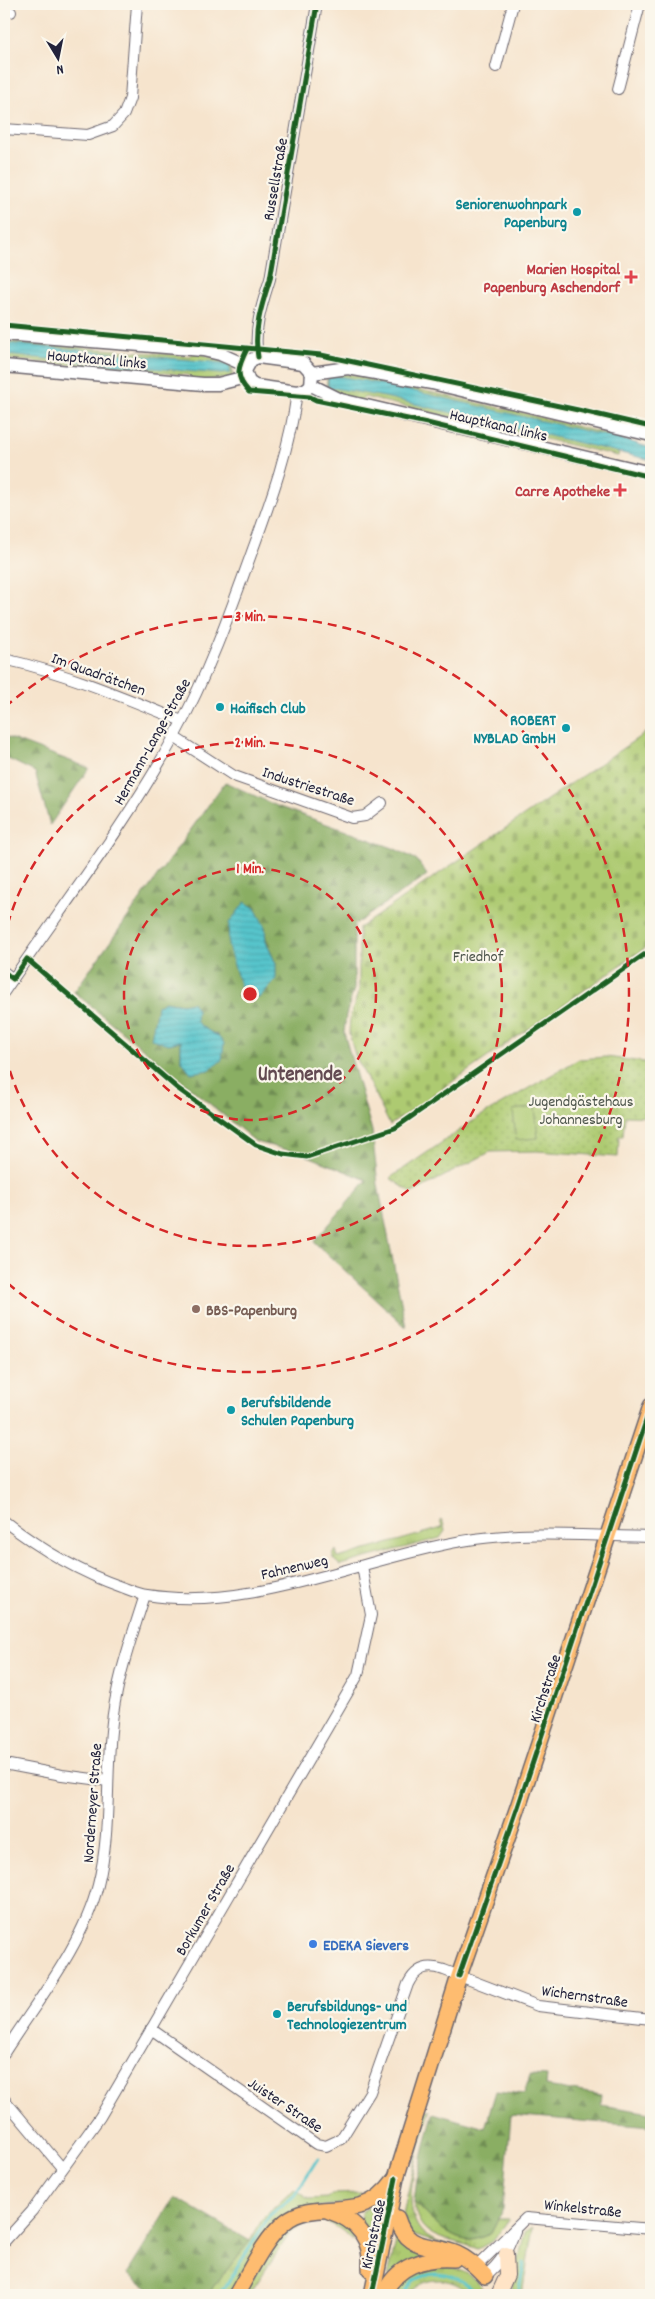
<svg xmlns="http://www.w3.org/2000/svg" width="655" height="2299" font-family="Dekko,sans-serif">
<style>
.grass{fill:url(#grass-tufts);stroke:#687656}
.forest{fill:url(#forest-firs);stroke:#56684f;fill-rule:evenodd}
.cemetery{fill:url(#cemetery-stones);stroke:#687656}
.park{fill:url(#park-dots);stroke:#687656}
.pitch{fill:#adca71;stroke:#687656}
.water{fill:url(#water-rules);stroke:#3c7383}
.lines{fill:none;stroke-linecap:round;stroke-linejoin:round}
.stream{stroke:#56c4cb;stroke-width:3}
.minor-casing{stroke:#6c666e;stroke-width:12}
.tertiary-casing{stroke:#6c666e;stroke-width:15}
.secondary-casing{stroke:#6c666e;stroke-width:16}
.primary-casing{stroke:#6c666e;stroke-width:18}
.minor{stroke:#fff;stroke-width:10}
.tertiary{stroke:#fff;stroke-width:12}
.secondary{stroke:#ffe4c6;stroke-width:14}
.primary{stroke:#febc70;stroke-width:15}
.cycleway-casing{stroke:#fbf7ec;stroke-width:8}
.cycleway{stroke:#1b5e20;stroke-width:5}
.ring{fill:none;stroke:#d62828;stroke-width:2.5;stroke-dasharray:9 6}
.culture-dot{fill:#0f9aa8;stroke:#fbf7ec;stroke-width:2}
.health-dot{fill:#e0444e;stroke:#fbf7ec;stroke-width:2}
.education-dot{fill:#8d6e63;stroke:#fbf7ec;stroke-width:2}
.shop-dot{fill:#3f7fe0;stroke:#fbf7ec;stroke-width:2}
.labels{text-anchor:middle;stroke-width:4.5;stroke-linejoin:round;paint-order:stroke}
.street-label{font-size:16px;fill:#22223b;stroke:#fbf7ec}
.culture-label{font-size:16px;font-weight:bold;fill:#0d838f;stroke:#fbf7ec;text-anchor:start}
.health-label{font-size:16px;font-weight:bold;fill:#be3a42;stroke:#fbf7ec;text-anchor:end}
.park-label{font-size:16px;fill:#4c544b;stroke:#fbf7ec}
.education-label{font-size:16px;font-weight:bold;fill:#785e54;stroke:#fbf7ec;text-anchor:start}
.shop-label{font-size:16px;font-weight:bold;fill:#366cbe;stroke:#fbf7ec;text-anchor:start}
.district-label{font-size:21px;font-weight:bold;fill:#634a51;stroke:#fbf7ec}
.centre{fill:#d62828;stroke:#fbf7ec;stroke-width:2.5}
.ring-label{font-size:15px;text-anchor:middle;font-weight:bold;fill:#d62828;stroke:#fbf7ec;stroke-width:4.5;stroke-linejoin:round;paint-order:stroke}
</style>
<defs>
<pattern id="grass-tufts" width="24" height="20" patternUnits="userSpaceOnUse" patternTransform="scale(1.25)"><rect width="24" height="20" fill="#adca71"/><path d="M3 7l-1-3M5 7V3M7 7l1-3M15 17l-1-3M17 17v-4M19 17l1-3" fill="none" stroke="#95ad63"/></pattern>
<pattern id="forest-firs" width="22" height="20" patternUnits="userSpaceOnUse" patternTransform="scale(1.25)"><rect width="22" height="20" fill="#8aae63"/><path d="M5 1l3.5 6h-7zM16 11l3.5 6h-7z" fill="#708d53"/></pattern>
<pattern id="cemetery-stones" width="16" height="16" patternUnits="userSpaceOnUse" patternTransform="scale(1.25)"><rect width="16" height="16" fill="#adca71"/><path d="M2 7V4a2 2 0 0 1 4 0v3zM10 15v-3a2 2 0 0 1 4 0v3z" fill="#95ad63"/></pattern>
<pattern id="park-dots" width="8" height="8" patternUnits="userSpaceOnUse" patternTransform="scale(1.25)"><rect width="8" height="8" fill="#adca71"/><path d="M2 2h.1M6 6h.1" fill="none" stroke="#95ad63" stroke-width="1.8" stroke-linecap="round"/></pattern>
<pattern id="water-rules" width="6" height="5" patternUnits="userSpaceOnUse" patternTransform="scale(1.25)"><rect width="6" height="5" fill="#56c4cb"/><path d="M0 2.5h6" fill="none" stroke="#4ba8af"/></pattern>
</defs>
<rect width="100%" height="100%" fill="#fbf7ec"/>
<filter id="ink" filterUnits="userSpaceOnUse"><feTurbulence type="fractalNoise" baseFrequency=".02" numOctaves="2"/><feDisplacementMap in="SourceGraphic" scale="10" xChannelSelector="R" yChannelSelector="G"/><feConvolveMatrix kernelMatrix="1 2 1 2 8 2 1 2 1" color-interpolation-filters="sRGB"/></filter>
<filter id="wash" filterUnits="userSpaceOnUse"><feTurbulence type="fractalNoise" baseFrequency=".0096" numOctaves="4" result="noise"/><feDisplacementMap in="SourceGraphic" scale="20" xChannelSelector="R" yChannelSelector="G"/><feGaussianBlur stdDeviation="1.12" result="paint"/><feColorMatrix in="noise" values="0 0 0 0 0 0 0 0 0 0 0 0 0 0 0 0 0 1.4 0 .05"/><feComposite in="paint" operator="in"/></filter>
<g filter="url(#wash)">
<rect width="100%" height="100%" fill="#f6e4cd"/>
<g class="grass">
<polygon points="4,341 190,356 195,352 233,364 232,378 192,381 188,375 4,359"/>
<polygon points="328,372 354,375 523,413 623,438 618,456 365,397 359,402 326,389"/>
<polygon points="440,1520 443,1522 445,1531 440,1538 340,1565 333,1559 333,1555 336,1550 338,1558 442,1528"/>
<path d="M426,2110H430C422,2142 393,2214 428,2237C441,2246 458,2244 471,2252L411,2235L403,2214Z"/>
<polygon points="294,2189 308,2199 327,2198 332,2194 361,2193 357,2202 299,2209 230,2295 209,2295 213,2287 250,2241 263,2218"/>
<polygon points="384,2199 375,2245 359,2222 362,2211"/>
<path d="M414,2202C427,2216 450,2241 470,2240C476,2240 484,2236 490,2234L498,2219H509L494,2240L478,2249C449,2237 418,2243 414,2202Z"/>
<path d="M316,2216H329L352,2229L351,2232L354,2241C333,2221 316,2212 290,2233L249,2295H242L277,2240L298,2221Z"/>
<polygon points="533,2227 522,2295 510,2295 525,2232"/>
<polygon points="398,2236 428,2255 388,2276 397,2237"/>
<path d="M440,2265C460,2268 477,2276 486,2295H471C453,2276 426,2274 408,2295H390C399,2275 420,2268 440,2265Z"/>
</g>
<g class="forest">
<polygon points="4,736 89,768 50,825 35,772 4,757"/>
<path d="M225,782L277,806L393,848L417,860L427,875L354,925V989L346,1015L344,1033L372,1131L378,1185L406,1327L314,1242L367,1180L303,1154L256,1142L74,992ZM265,927L266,942L276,964L259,998ZM165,1001L182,1004L197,1010L195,1021L202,1029L218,1035L181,1060V1041Z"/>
<path d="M530,2075L547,2076L546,2086L602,2095L601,2105L651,2113V2127L511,2115L503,2209L490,2234C484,2236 476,2240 470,2240C450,2241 427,2216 414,2202L417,2179L433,2113L485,2128L496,2091L524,2094Z"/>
<polygon points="175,2197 250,2241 213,2287 209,2295 159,2295 127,2274"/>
</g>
<polygon class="cemetery" points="651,729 651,944 390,1125 355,1055 349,1034 350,1017 359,990 359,928"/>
<polygon class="park" points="606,1057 651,1063 651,1084 648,1094 651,1096 651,1117 625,1116 623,1136 619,1136 618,1157 537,1151 490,1152 412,1193 390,1178 479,1117 579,1059"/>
<polygon class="pitch" points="535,1107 538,1138 516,1140 513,1110"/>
<g class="water">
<polygon points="4,343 224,363 230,366 230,373 221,374 4,355"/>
<polygon points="333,375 388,385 628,441 651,448 651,460 385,397 328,387 328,378"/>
<polygon points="245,902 255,908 265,927 266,942 276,964 276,979 259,998 244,998 228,946 229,923"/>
<path d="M165,1001L182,1004L192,1002L197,1010L196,1021C204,1031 216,1032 224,1043L222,1060L209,1070L191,1073L181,1060V1041L169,1044L151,1039L157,1006Z"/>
</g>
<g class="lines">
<g class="stream">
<polyline points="220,2295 270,2215 294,2196 318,2158"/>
<path d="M404,2295C406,2291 409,2285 413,2282C433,2266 464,2276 477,2295"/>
<polyline points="518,2295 524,2263"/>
</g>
</g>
</g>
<g filter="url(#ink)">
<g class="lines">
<defs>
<g id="minor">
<polyline points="4,12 11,12"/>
<polyline points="496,67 513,4"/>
<polyline points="618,89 640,4"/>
<polyline points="4,129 88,135 113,126 124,114 130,98 137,4"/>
<path d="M258,357C253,330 262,304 270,279L317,4"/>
<path d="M4,659C66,673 123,697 182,721"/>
<polyline points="174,737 234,776 352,818 365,816 382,803"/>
<polyline points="4,972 13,979"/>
<path d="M4,992C61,908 125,827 174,737C207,677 230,613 253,549C272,497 290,447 297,392"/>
<path d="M4,1521C40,1549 79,1572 122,1587C130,1590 139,1594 147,1595C251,1612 362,1558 462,1541C525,1530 588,1536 651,1537"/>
<polyline points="4,1764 62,1775 108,1781"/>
<path d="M151,2029L316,2144L326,2146L341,2139L370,2092L408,1984C416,1968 427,1964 444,1970L538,2006L651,2019"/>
<path d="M4,2053C37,2001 83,1945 98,1885C111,1834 106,1782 111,1731C115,1684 131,1639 145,1595"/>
<polyline points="4,2099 62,2168"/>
<polyline points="4,2242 32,2211 100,2117 358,1675 371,1615 362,1566"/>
<polyline points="476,2267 526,2218 651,2229"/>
<path d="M485,2276C501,2263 508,2250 515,2231"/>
</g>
<g id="tertiary">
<polyline points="4,334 203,350 220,354 247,366"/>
<polygon points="258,357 303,363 312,373 311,385 305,390 297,392 255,386 249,382 245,371 251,360"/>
<polyline points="4,366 203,384 218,384 246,377"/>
<polyline points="312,373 348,368 432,383 651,435"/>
<polyline points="311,385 341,400 651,473"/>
</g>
<polyline id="secondary" points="498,2295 507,2275 506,2254"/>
<g id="primary">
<path d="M329,2211C357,2220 373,2239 370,2269"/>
<path d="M397,2218C408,2253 429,2242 457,2254C468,2259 477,2267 485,2276"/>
<path d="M236,2295C249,2273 265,2238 285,2222C306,2204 338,2213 363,2205C376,2201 387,2190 395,2179"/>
<polyline points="372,2295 396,2178 459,1976 518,1807 651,1406"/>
<path d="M384,2295C395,2266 424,2257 454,2259"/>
</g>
</defs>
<use href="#minor" class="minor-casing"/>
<use href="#tertiary" class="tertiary-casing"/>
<use href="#secondary" class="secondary-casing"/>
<use href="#primary" class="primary-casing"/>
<use href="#minor" class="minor"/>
<use href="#tertiary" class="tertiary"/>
<use href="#secondary" class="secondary"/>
<use href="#primary" class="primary"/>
<defs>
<g id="cycleway">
<polyline points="4,325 321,355 578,410 651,427"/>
<path d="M247,349C238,367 234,376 249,392L310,397L316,400L427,423L651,477"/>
<path d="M258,357C253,330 262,304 270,279L317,4"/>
<polyline points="4,972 13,979 27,959 177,1088 256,1145 283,1154 307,1157 395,1128 651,950"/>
<polyline points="459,1976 518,1807 651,1406"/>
<polyline points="372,2295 396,2178"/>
</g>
</defs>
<use href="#cycleway" class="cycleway-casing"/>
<use href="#cycleway" class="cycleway"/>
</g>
</g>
<g class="ring">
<circle cx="250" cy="994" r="126"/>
<path d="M4 939A252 252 0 1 1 4 1049"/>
<path d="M5 707A378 378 0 1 1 5 1281"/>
</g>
<g class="culture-dot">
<circle cx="577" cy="212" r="5"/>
<circle cx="220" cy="707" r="5"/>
<circle cx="566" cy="728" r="5"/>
<circle cx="231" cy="1410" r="5"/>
<circle cx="277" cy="2014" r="5"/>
</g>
<g class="health-dot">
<path d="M628.5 269.5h5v5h5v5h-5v5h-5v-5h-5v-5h5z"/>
<path d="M617.5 482.5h5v5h5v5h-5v5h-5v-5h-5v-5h5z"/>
</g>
<circle class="education-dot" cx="196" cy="1309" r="5"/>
<circle class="shop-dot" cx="313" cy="1944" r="5"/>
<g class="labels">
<g class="street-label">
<text transform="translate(274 179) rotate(-80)" y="6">Russellstraße</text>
<text transform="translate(97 358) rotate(5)" y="6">Hauptkanal links</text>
<text transform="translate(499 424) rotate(13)" y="6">Hauptkanal links</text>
<text transform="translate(99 673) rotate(20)" y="6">Im Quadrätchen</text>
<text transform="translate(151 741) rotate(-61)" y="6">Hermann-Lange-Straße</text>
<text transform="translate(309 785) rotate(18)" y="6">Industriestraße</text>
<text transform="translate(294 1566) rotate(-13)" y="6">Fahnenweg</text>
<text transform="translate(544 1688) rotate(-72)" y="6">Kirchstraße</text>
<text transform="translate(91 1803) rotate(-86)" y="6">Norderneyer Straße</text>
<text transform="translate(204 1909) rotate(-60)" y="6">Borkumer Straße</text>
<text transform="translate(585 1995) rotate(8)" y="6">Wichernstraße</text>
<text transform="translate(286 2104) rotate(34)" y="6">Juister Straße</text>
<text transform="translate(583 2207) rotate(6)" y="6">Winkelstraße</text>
<text transform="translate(372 2234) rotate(-78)" y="6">Kirchstraße</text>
</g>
<g class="culture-label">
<text x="567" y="209" text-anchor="end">Seniorenwohnpark<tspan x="567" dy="18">Papenburg</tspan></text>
<text x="230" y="713">Haifisch Club</text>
<text x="556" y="725" text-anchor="end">ROBERT<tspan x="556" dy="18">NYBLAD GmbH</tspan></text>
<text x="241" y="1407">Berufsbildende<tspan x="241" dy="18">Schulen Papenburg</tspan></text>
<text x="287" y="2011">Berufsbildungs- und<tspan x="287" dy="18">Technologiezentrum</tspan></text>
</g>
<g class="health-label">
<text x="620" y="274">Marien Hospital<tspan x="620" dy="18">Papenburg Aschendorf</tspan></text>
<text x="610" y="496">Carre Apotheke</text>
</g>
<g class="park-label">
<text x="478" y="961">Friedhof</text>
<text x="581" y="1106">Jugendgästehaus<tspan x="581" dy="18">Johannesburg</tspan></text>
</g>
<g class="education-label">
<text x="206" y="1315">BBS-Papenburg</text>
</g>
<g class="shop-label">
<text x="323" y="1950">EDEKA Sievers</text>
</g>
<g class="district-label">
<text x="300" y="1080">Untenende</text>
</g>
</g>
<circle cx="250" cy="994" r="8" class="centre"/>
<g class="ring-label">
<text x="250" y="621">3 Min.</text>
<text x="250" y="747">2 Min.</text>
<text x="250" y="873">1 Min.</text>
</g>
<rect width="655" height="2299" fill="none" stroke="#fbf7ec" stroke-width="20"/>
<g transform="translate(58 58) rotate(170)" stroke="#fbf7ec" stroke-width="4" paint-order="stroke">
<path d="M0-4L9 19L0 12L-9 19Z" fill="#22223b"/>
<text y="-8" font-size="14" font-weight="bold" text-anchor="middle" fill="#22223b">N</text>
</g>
</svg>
